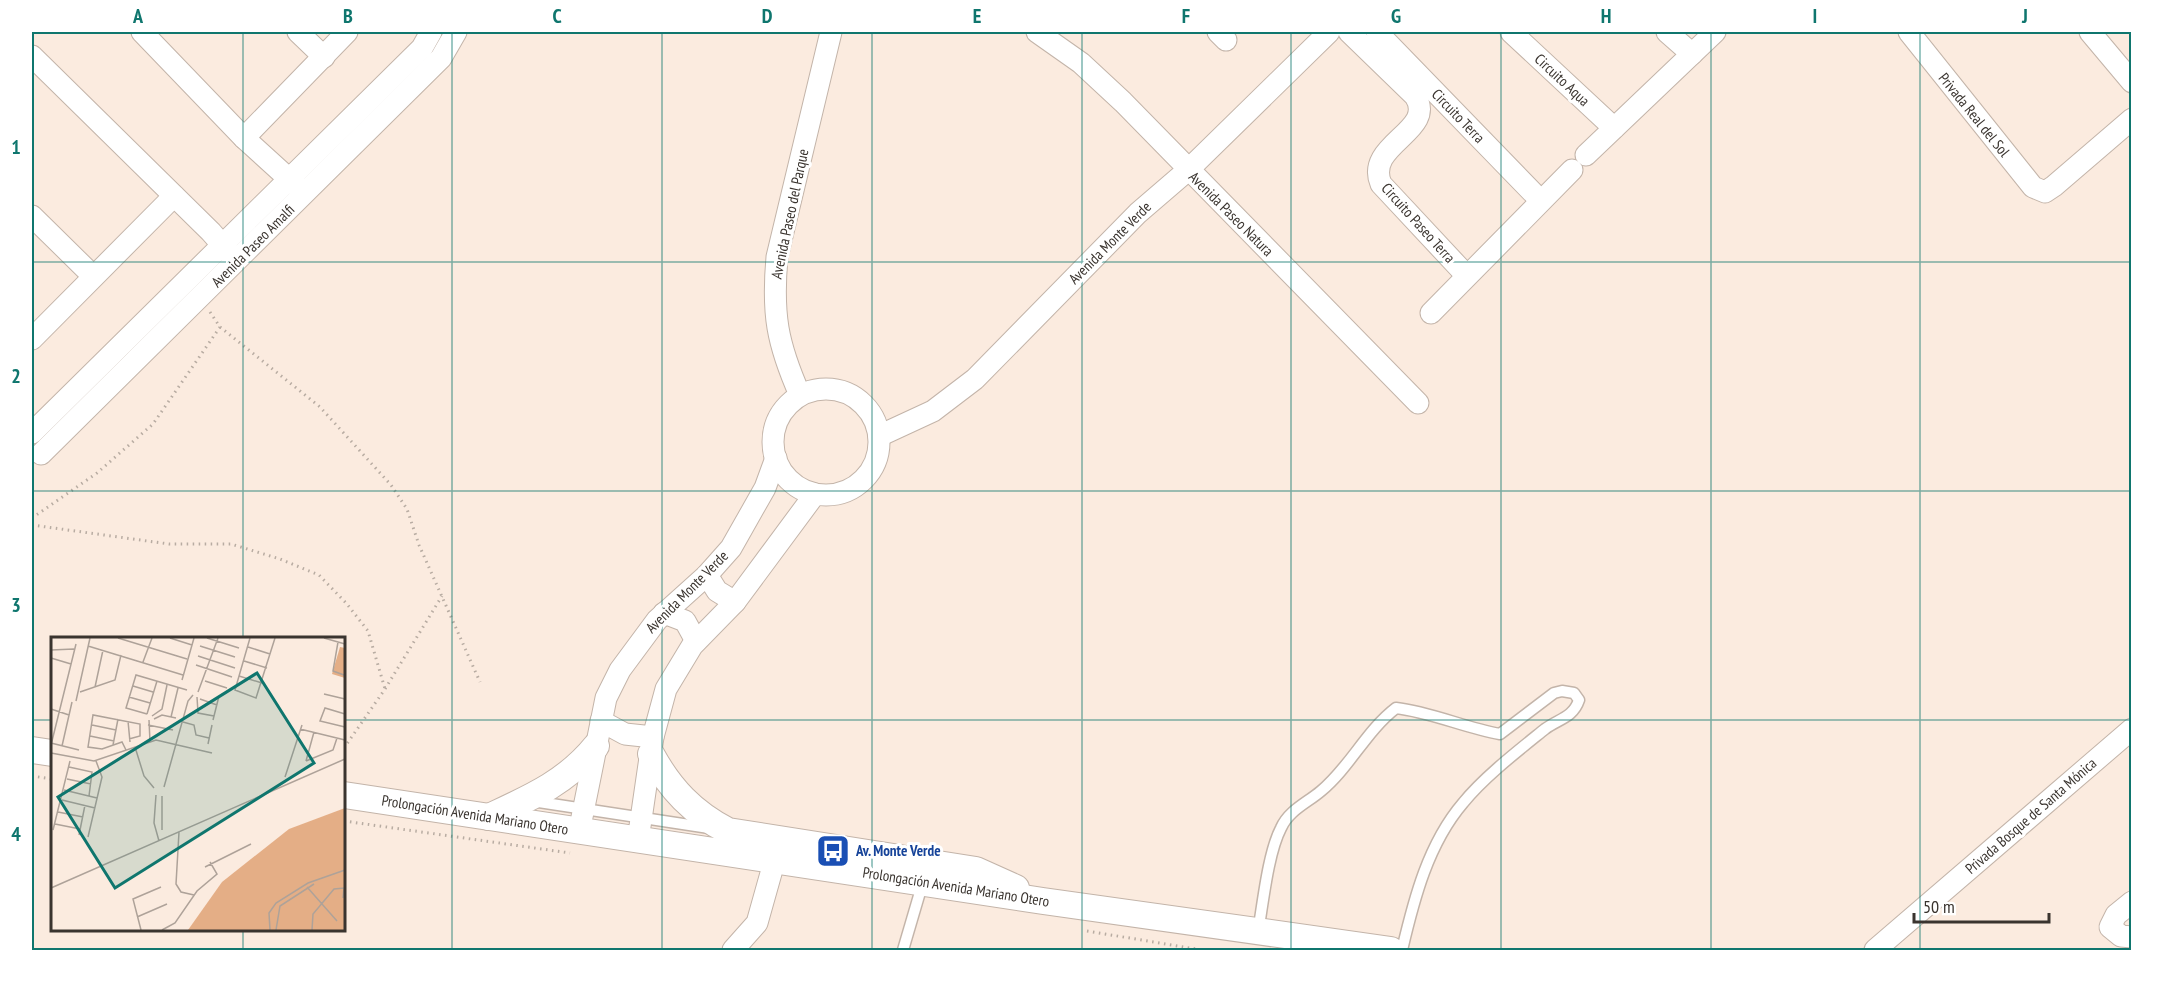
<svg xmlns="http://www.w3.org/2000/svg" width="2163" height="982" font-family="'PT Sans Narrow',sans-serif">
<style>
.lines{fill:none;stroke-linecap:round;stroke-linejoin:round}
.service-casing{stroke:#c3b4a9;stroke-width:13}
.minor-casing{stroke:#c3b4a9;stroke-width:23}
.tertiary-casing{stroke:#c3b4a9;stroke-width:28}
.path{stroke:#b8aca2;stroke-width:3;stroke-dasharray:1.5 4.5;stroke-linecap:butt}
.service{stroke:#fff;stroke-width:10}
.minor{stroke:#fff;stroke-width:21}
.tertiary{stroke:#fff;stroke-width:26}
.grid{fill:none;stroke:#0f766e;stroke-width:1.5;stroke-opacity:0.55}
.labels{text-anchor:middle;stroke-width:6;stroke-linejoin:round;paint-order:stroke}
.street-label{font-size:15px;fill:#3a342f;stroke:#fff}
.transit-label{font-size:15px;font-weight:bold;fill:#164399;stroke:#fff;text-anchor:start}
.inset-road{fill:none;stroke:#aea299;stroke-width:1.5}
.view{fill:#0f766e;fill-opacity:0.15;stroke:#0f766e;stroke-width:3}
.inset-edge{fill:none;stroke:#3a342f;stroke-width:3}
.neatline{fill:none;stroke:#0f766e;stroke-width:2}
.grid-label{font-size:20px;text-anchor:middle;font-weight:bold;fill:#0f766e}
</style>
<rect width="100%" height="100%" fill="#fbebdf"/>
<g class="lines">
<defs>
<g id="service">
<polyline points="532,801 709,828"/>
<path d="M1258,932C1263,903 1268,853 1281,828C1289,810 1307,803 1321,791C1350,767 1366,731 1396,708C1431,712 1465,728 1500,734L1554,693L1562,691L1574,693L1579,700C1573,718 1558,719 1545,729C1519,750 1484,777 1463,803C1428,844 1414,899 1402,950"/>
<polyline points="903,950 923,882"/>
</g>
<g id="minor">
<polyline points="142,32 244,138 299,188"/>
<polyline points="298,32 324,57"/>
<polyline points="1037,32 1081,63 1123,102 1418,403"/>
<polyline points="1218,32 1226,40"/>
<path d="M1349,32L1415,96C1438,131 1364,144 1381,184L1466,275"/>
<polyline points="1377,32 1540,200"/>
<polyline points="1511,32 1614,128"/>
<polyline points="1667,32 1692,54"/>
<polyline points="1909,32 2033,187 2045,192 2054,186 2132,119"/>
<polyline points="2090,32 2132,82"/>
<polyline points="32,56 211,232 231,255"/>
<polyline points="244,138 347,32"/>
<polyline points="1586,155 1715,32"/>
<polyline points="32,216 93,276"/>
<polyline points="1431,313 1572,170"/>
<polyline points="32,339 174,196"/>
<circle cx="826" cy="442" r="53"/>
<path d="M800,395C777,343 772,314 777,257L831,32"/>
<polyline points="32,433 422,48 431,32"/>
<polyline points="879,436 933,411 975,379 1138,213 1188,170 1329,32"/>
<polyline points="41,454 441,58 456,32"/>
<polyline points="707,575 717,591 735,602"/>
<polyline points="664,613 685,621 696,641"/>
<polyline points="601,721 625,734 653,737"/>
<polyline points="579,832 606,698 620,670 657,620 707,575 731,548 765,488 776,458"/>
<polyline points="638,840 653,737 666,689 692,646 735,602 815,494"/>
<polyline points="2132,902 2116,915 2110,927 2121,936 2132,937"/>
<polyline points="733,950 757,923 775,859"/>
<polyline points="1875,950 2132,729"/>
</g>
<g id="tertiary">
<polyline points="32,750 52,753"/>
<path d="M651,754C670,789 693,813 728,831L976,870L1016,888"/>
<polyline points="344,795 1043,901 1391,950"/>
<path d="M489,817C530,798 567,782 596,746"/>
</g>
</defs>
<use href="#service" class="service-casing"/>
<use href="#minor" class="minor-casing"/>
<use href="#tertiary" class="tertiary-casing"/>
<g class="path">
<polyline points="210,312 220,327 320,407 391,485 407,509 419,545 480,682"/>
<polyline points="32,518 97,473 153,424 220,327"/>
<polyline points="32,525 169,544 231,544 280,559 319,575 347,604 368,631 385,689"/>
<polyline points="344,748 385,689 442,596"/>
<polyline points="32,776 52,779"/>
<polyline points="344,821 570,853"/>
<polyline points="1087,931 1202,950"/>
</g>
<use href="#service" class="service"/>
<use href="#minor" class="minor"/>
<use href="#tertiary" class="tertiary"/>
</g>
<path class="grid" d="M243,32V638M452,32V950M662,32V950M872,32V950M1082,32V950M1291,32V950M1501,32V950M1711,32V950M1920,32V950M32,262H2132M32,491H2132M32,720H52M344,720H2132M243,930V950"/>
<defs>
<symbol id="bus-square" viewBox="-11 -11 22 22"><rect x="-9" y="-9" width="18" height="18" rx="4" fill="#1a4fb4" stroke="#fff"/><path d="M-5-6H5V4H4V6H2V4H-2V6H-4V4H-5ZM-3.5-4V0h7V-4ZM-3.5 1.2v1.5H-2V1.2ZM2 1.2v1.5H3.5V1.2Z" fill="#fff"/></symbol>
</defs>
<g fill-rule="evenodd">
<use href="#bus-square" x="814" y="832" width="38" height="38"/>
</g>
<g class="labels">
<g class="street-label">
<text transform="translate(1562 80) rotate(43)" y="5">Circuito Aqua</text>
<text transform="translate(1974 115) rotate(51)" y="5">Privada Real del Sol</text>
<text transform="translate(1458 116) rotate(46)" y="5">Circuito Terra</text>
<text transform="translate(790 214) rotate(-78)" y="5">Avenida Paseo del Parque</text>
<text transform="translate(1231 214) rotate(45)" y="5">Avenida Paseo Natura</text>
<text transform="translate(1418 223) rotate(48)" y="5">Circuito Paseo Terra</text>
<text transform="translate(1110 243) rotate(-45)" y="5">Avenida Monte Verde</text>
<text transform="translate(253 246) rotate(-45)" y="5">Avenida Paseo Amalfi</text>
<text transform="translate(687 592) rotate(-45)" y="5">Avenida Monte Verde</text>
<text transform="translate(475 815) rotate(9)" y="5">Prolongación Avenida Mariano Otero</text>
<text transform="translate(2031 816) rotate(-41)" y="5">Privada Bosque de Santa Mónica</text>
<text transform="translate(956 887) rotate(9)" y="5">Prolongación Avenida Mariano Otero</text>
</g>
<g class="transit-label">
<text x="856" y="856">Av. Monte Verde</text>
</g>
</g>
<g transform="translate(51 637)">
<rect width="294" height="294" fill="#fbebdf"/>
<path d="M294,171V293H137L171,245L238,192Z" fill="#e4ae86"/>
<path d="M289,10L294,11V41L281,37Z" fill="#e4ae86"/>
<path class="inset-road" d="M67,1L136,22M119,1L141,8M156,1L188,11M199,1L184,53L205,61L224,1M273,1L294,7M287,5L282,34L293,38M37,9L132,38M149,9L184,20M197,10L219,17M0,13L23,12M147,19L184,31M0,21L20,27M193,24L216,31M92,25L101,1M145,28L181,40M188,39L211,46M131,43L143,1M154,44L176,51M82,49L102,55M44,50L52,13M29,55L64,43L70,18M147,55L167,1M273,57L294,62M78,60L99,66M146,60L147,76L163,79M149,62L166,68M25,64L39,1M0,72L18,78M96,77L75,71L85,38L136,53M96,77L106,44M294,77L274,71L269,84L294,90M101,79L111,72L116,48M120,80L127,51M103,82L111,78L125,81M98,83L99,105M162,83L168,59M77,84L79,105M132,85L143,88L145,98L158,101M41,88L65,93M97,88L122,93M249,92L294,103M39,99L63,104M0,106L28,113M157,107L161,88M0,108L25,7M62,108L67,82M11,109L21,65M84,110L93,139L103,151M75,113L71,105L51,112L37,110L42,78L89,87V99L78,102M0,116L43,124L105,103L161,116M255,124L282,113L286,101M255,124L263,95M18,130L41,135L38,159M234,140L251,88M16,142L40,147M113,150L137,64L142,58M13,153L46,161M105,158L103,186L108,204M111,159V193M11,163L44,171M7,175L32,180M4,187L29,192M2,193L19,124M128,195L125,247L130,255L143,258M28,198L34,168M37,200L51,140L45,124M154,230L200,207M256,250L286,284M0,251L294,122M86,280L116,267M90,293L82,262L110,250M111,293L124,286L146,254L166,237L159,225M219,293L218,276L225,266L257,246L294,233M225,293L229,269L263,247M261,293L262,277L283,252L293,251L292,261"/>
<path class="view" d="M206,36L263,126L64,251L7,160Z"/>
<rect width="294" height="294" class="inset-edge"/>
</g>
<rect width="2163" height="982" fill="none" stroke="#ffffff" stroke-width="66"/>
<path d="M1914 913v9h135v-9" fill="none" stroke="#3a342f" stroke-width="3"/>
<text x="1923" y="913" font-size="18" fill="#3a342f" stroke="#ffffff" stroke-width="4.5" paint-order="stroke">50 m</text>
<rect x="33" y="33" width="2097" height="916" class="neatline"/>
<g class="grid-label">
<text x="138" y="23">A</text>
<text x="348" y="23">B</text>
<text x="557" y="23">C</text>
<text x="767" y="23">D</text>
<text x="977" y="23">E</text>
<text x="1186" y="23">F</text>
<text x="1396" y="23">G</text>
<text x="1606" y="23">H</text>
<text x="1815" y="23">I</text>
<text x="2025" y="23">J</text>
<text x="16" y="154">1</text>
<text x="16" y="383">2</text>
<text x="16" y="612">3</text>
<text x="16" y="841">4</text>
</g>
</svg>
